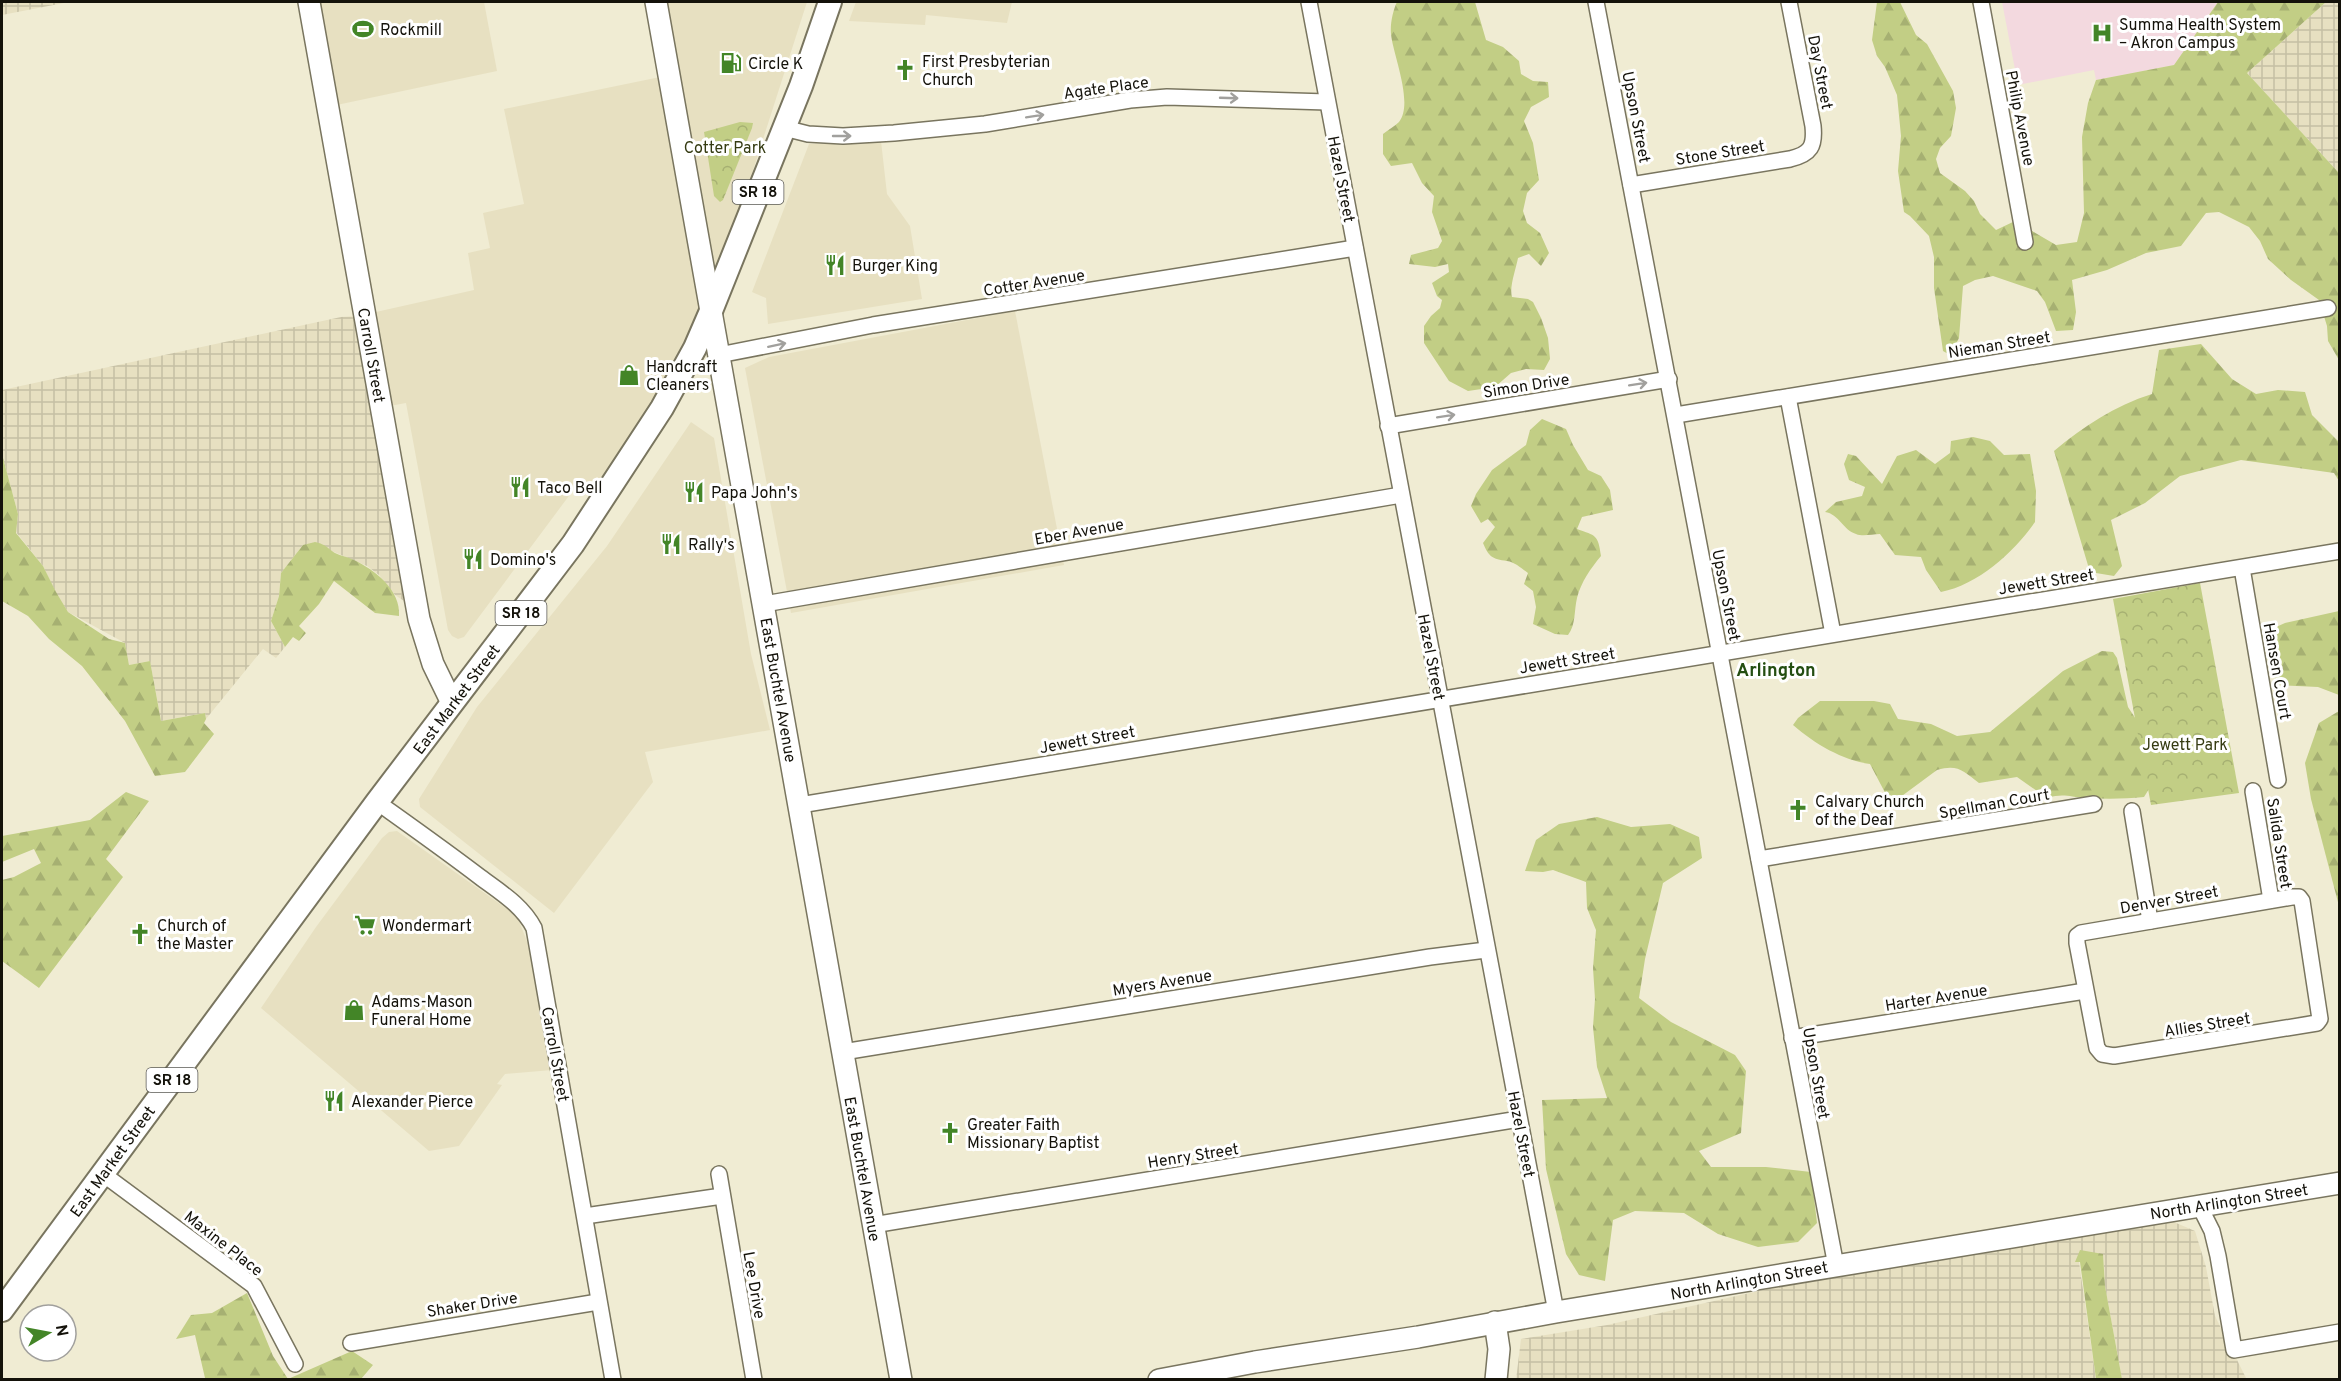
<svg xmlns="http://www.w3.org/2000/svg" width="2341" height="1381" font-family="Overpass,sans-serif">
<style>
.built{fill:#e7e0c1}
.industrial{fill:url(#industrial-grid)}
.medical{fill:#f3d9df}
.forest{fill:url(#forest-firs)}
.park{fill:url(#park-crowns)}
.lines{fill:none;stroke-linecap:round;stroke-linejoin:round}
.street-casing{stroke:#79755f;stroke-width:18}
.secondary-casing{stroke:#79755f;stroke-width:24}
.primary-casing{stroke:#79755f;stroke-width:26}
.street{stroke:#fff;stroke-width:15}
.secondary{stroke:#fff;stroke-width:21}
.primary{stroke:#fff;stroke-width:22}
.oneway{stroke:#a1a09d}
.labels{text-anchor:middle;stroke-width:6;stroke-linejoin:round;paint-order:stroke}
.shield{fill:#fff;stroke:#5a5954;stroke-width:1.5}
.shield-label{font-size:15px;font-weight:bold;fill:#14120a}
.poi-label{font-size:16px;fill:#14120a;stroke:#fff;text-anchor:start}
.street-label{font-size:16px;fill:#14120a;stroke:#fff}
.park-label{font-size:16px;fill:#353b12;stroke:#fff}
.neighbourhood-label{font-size:18px;font-weight:bold;fill:#244e12;stroke:#fff}
</style>
<defs>
<pattern id="industrial-grid" width="8" height="8" patternUnits="userSpaceOnUse" patternTransform="scale(1.5)"><rect width="8" height="8" fill="#e7e0c1"/><path d="M0 4h8M4 0v8" fill="none" stroke="#c5bfa4"/></pattern>
<pattern id="forest-firs" width="22" height="20" patternUnits="userSpaceOnUse" patternTransform="scale(1.5)"><rect width="22" height="20" fill="#c2ce85"/><path d="M5 1l3.5 6h-7zM16 11l3.5 6h-7z" fill="#a6b072"/></pattern>
<pattern id="park-crowns" width="20" height="18" patternUnits="userSpaceOnUse" patternTransform="scale(1.5)"><rect width="20" height="18" fill="#c2ce85"/><path d="M2 6a3 3 0 1 1 6 0M12 15a3 3 0 1 1 6 0" fill="none" stroke="#a6b072"/></pattern>
</defs>
<rect width="100%" height="100%" fill="#f0ecd3"/>
<g class="built">
<polygon points="316,2 484,2 497,71 332,106"/>
<polygon points="659,2 807,2 713,295"/>
<polygon points="856,2 1012,2 1007,23 926,15 925,25 849,21"/>
<polygon points="665,76 706,313 605,486 580,481 464,637 458,639 452,636 448,630 406,403 384,407 367,314 474,290 468,253 490,248 483,213 524,204 504,109"/>
<polygon points="881,141 887,194 910,226 922,299 768,324 766,298 752,292 809,144"/>
<polygon points="1015,311 1064,565 791,613 745,368 769,357"/>
<polygon points="691,422 714,438 751,654 770,730 645,752 653,782 554,913 420,807 419,799 477,707 607,546"/>
<polygon points="397,831 517,916 532,954 552,1070 505,1074 497,1084 502,1085 459,1146 429,1151 261,1008 316,927 382,838 389,832"/>
</g>
<g class="industrial">
<polygon points="2,2 69,2 2,15"/>
<polygon points="2326,2 2339,2 2339,173 2247,73"/>
<polygon points="357,316 404,601 395,595 379,575 367,566 334,552 303,545 281,573 279,596 271,621 285,647 276,658 263,649 206,719 205,713 161,721 150,661 129,665 125,643 68,612 56,593 43,566 16,532 18,514 2,454 2,390 341,317"/>
<polygon points="2174,1222 2195,1231 2206,1267 2215,1316 2247,1380 2122,1379 2105,1286 2103,1254 2076,1262 2079,1262 2096,1379 1516,1380 1521,1339 1607,1325 1772,1288 2000,1246"/>
</g>
<polygon class="medical" points="2002,2 2218,2 2174,65 2096,80 2094,70 2018,85"/>
<g class="forest">
<path d="M1397,2H1475L1486,40L1503,47L1519,61L1521,74L1533,81L1548,82L1549,97L1531,107L1524,121L1533,143L1539,180L1527,193L1523,211L1527,223L1540,233L1549,253L1541,266L1529,254L1518,258C1516,269 1509,287 1512,297L1528,299L1533,302L1541,318L1548,338L1550,359L1544,370L1526,369L1511,373L1495,387L1468,391L1449,381L1424,343V326L1431,316L1440,308L1442,300L1437,296L1432,283L1449,272L1448,264L1435,267L1409,264L1411,255L1438,248L1442,241L1432,212L1434,196L1422,183L1412,163L1391,166L1383,154V134C1388,130 1395,126 1399,122C1414,103 1393,55 1391,34C1390,24 1393,10 1397,2Z"/>
<polygon points="1877,2 1900,2 1916,35 1927,44 1953,91 1956,108 1951,136 1940,148 1936,159 1940,173 1965,191 1974,201 1980,214 1996,230 2015,221 2056,245 2077,242 2084,213 2082,137 2088,103 2096,80 2174,65 2218,2 2326,2 2247,73 2339,173 2339,360 2328,341 2327,326 2319,300 2291,280 2268,259 2260,241 2249,227 2219,212 2206,213 2181,246 2146,253 2107,270 2072,280 2076,312 2073,330 2056,331 2045,302 2037,291 1993,276 1975,280 1963,286 1959,338 1950,355 1943,351 1934,288 1934,257 1929,236 1910,216 1904,212 1898,171 1901,136 1897,95 1885,67 1877,56 1872,40"/>
<path d="M2201,344L2232,379L2256,394L2278,390L2305,392L2312,415L2339,442V481L2334,473L2241,460L2180,476L2145,503L2111,520L2122,566L2114,576L2090,572L2054,451C2084,426 2114,406 2152,394L2159,350Z"/>
<path d="M1542,419L1566,429L1573,445L1588,470L1601,476L1610,490L1613,510L1582,517L1577,529C1596,536 1598,534 1601,556C1591,568 1581,582 1577,598C1574,610 1576,625 1568,635L1555,634L1533,624L1536,607L1533,591L1524,584L1528,573C1522,569 1515,562 1507,561C1492,559 1489,557 1483,543L1495,527L1488,519L1481,523L1471,506L1476,494L1492,470L1526,445L1530,430Z"/>
<path d="M1973,437L1990,441L2004,455L2030,454L2036,491L2035,522C2013,553 1979,584 1941,592L1926,570L1921,557L1895,555L1880,534C1872,534 1863,537 1856,534C1843,530 1839,514 1825,512L1836,502L1862,496L1865,487L1849,480L1844,464L1848,454L1856,456L1882,484L1897,456L1916,450L1935,464L1950,453L1951,441Z"/>
<polygon points="2,454 18,514 16,533 43,566 56,592 68,612 109,639 125,643 129,665 150,661 161,721 205,713 206,719 204,723 214,734 185,772 155,776 125,721 82,666 49,639 28,616 2,601"/>
<path d="M315,542C327,545 326,547 335,553C341,556 348,557 354,560C375,570 401,590 399,616L375,613L334,581L319,604L299,626L306,633L299,641L293,637L285,647L271,621L279,596L281,573L303,545Z"/>
<polygon points="2339,611 2339,695 2318,687 2278,685 2268,664 2267,631 2285,623"/>
<path d="M2102,651L2113,652L2117,658L2128,707L2143,730L2154,781L2144,797C2125,799 2105,799 2086,798C2069,797 2064,793 2047,798L2017,777L1979,783C1963,771 1958,764 1937,770L1891,804L1870,764C1842,760 1815,744 1793,725L1798,718L1820,701H1874L1890,704L1898,719L1931,724L1957,736L1990,732L2063,671Z"/>
<polygon points="2339,711 2340,711 2339,906 2311,799 2305,763 2319,723"/>
<polygon points="126,792 149,801 106,859 123,877 39,988 2,961 2,880 14,877 41,863 34,849 2,862 2,836 90,820"/>
<polygon points="1597,817 1631,827 1670,824 1699,837 1702,858 1663,883 1645,959 1639,998 1671,1022 1735,1055 1746,1071 1741,1133 1699,1151 1711,1167 1766,1167 1811,1172 1817,1223 1798,1242 1758,1247 1718,1234 1684,1213 1635,1211 1613,1220 1605,1281 1579,1275 1566,1254 1546,1169 1542,1100 1607,1098 1597,1067 1593,1027 1595,999 1593,968 1596,930 1587,908 1586,882 1553,870 1543,872 1525,871 1536,840 1559,824"/>
<polygon points="2080,1250 2103,1254 2105,1286 2122,1379 2096,1379 2080,1262 2075,1262"/>
<polygon points="247,1293 273,1356 288,1379 352,1351 373,1365 361,1379 199,1379 205,1378 195,1335 176,1339 191,1315 212,1313"/>
</g>
<g class="park">
<polygon points="740,122 753,123 752,128 723,200 720,202 714,196 704,132"/>
<polygon points="2200,583 2239,793 2151,805 2113,599"/>
</g>
<g class="lines">
<defs>
<g id="street">
<polyline points="1309,2 1556,1312"/>
<polyline points="1596,2 1836,1266"/>
<polyline points="1981,2 2025,242"/>
<polyline points="784,128 808,134 843,136 894,133 985,124 1130,100 1167,97 1327,102"/>
<path d="M1631,185L1790,159C1811,154 1815,146 1813,126L1789,2"/>
<polyline points="719,355 873,325 1355,248"/>
<polyline points="1788,397 1833,634"/>
<polyline points="1676,415 2328,308"/>
<polyline points="1388,426 1669,379"/>
<polyline points="2242,568 2278,780"/>
<polyline points="764,604 1401,495"/>
<polyline points="2253,791 2271,900"/>
<path d="M377,802C412,827 446,851 480,877C500,892 522,905 534,928L613,1380"/>
<polyline points="800,805 2340,551"/>
<polyline points="2132,811 2150,921"/>
<polyline points="1759,859 2094,804"/>
<polygon points="2292,897 2299,897 2302,901 2320,1019 2317,1023 2114,1056 2102,1054 2097,1048 2077,943 2077,936 2081,933"/>
<polyline points="1792,1038 2085,991"/>
<polyline points="843,1052 1430,957 1486,950"/>
<polyline points="103,1174 254,1286 295,1364"/>
<polyline points="719,1174 754,1380"/>
<polyline points="2199,1205 2212,1231 2218,1256 2234,1350 2340,1332"/>
<polyline points="585,1216 722,1196"/>
<polyline points="873,1225 1519,1119"/>
<polyline points="351,1343 598,1302"/>
</g>
<g id="secondary">
<polyline points="309,2 419,619 433,664 452,703"/>
<polyline points="656,2 901,1380"/>
<polyline points="1495,1322 1499,1349 1496,1380"/>
<polyline points="1159,1380 1255,1362 1418,1337 1556,1312 2340,1183"/>
</g>
<polyline id="primary" points="2,1310 377,802 573,544 662,408 695,348 711,311 801,86 830,2"/>
</defs>
<use href="#street" class="street-casing"/>
<use href="#secondary" class="secondary-casing"/>
<use href="#primary" class="primary-casing"/>
<use href="#street" class="street"/>
<use href="#secondary" class="secondary"/>
<use href="#primary" class="primary"/>
</g>
<defs><path id="oneway-shaft" d="M-6 0H5M1.5-3L5.5 0L1.5 3" fill="none" stroke-width="1.6" stroke-linecap="round" stroke-linejoin="round" transform="scale(1.5)"/></defs>
<g class="oneway">
<use href="#oneway-shaft" transform="translate(1229 98) rotate(2)"/>
<use href="#oneway-shaft" transform="translate(1035 116) rotate(-9)"/>
<use href="#oneway-shaft" transform="translate(842 136)"/>
<use href="#oneway-shaft" transform="translate(777 345) rotate(-12)"/>
<use href="#oneway-shaft" transform="translate(1638 384) rotate(-9)"/>
<use href="#oneway-shaft" transform="translate(1446 416) rotate(-9)"/>
</g>
<defs>
<symbol id="stadium-bare" viewBox="-9 -9 18 18"><path d="M0-5a6.5 5 0 1 0 0 10a6.5 5 0 1 0 0-10ZM-3.5-1.8h7v3.6h-7Z" fill="#438527" stroke="#fff" stroke-width="2.5" paint-order="stroke"/></symbol>
<symbol id="hospital-bare" viewBox="-9 -9 18 18"><path d="M-5-5h3v3.5h4V-5h3V5h-3V1.5h-4V5h-3Z" fill="#438527" stroke="#fff" stroke-width="2.5" paint-order="stroke"/></symbol>
<symbol id="fuel-bare" viewBox="-9 -9 18 18"><path d="M-5.5-6h7V0h2V4h1.3V-2.5L3-4.5l.8-.8L6-3V5H2.5V1h-1V6h-7ZM-4.2-4.7v3.2H.2V-4.7Z" fill="#438527" stroke="#fff" stroke-width="2.5" paint-order="stroke"/></symbol>
<symbol id="church-bare" viewBox="-9 -9 18 18"><path d="M-1.2-6h2.4v3.5h3.3v2.4h-3.3V6h-2.4V-.1h-3.3v-2.4h3.3Z" fill="#438527" stroke="#fff" stroke-width="2.5" paint-order="stroke"/></symbol>
<symbol id="restaurant-bare" viewBox="-9 -9 18 18"><path d="M-5-6h1v4h1v-4h1v4h1v-4h1v5L-1.5 .5V6h-2V.5L-5-1ZM5-6V6H3V1.5H1.5Q1.5-4 5-6Z" fill="#438527" stroke="#fff" stroke-width="2.5" paint-order="stroke"/></symbol>
<symbol id="shop-bare" viewBox="-9 -9 18 18"><path d="M-5-2.5h2.3a2.7 3.5 0 0 1 5.4 0H5L5.5 6h-11ZM-1.5-2.5h3a1.5 2.3 0 0 0-3 0Z" fill="#438527" stroke="#fff" stroke-width="2.5" paint-order="stroke"/></symbol>
<symbol id="supermarket-bare" viewBox="-9 -9 18 18"><path d="M-6-5.5h2.5l.6 2H6L4.5 2H-2.5L-4.4-4H-6ZM-1.5 3.2a1.3 1.3 0 1 0 .1 0ZM3 3.2a1.3 1.3 0 1 0 .1 0Z" fill="#438527" stroke="#fff" stroke-width="2.5" paint-order="stroke"/></symbol>
</defs>
<g fill-rule="evenodd">
<use href="#stadium-bare" x="348" y="14" width="30" height="30"/>
<use href="#hospital-bare" x="2087" y="18" width="30" height="30"/>
<use href="#fuel-bare" x="716" y="48" width="30" height="30"/>
<use href="#church-bare" x="890" y="55" width="30" height="30"/>
<use href="#restaurant-bare" x="820" y="250" width="30" height="30"/>
<use href="#shop-bare" x="614" y="360" width="30" height="30"/>
<use href="#restaurant-bare" x="505" y="472" width="30" height="30"/>
<use href="#restaurant-bare" x="679" y="477" width="30" height="30"/>
<use href="#restaurant-bare" x="656" y="529" width="30" height="30"/>
<use href="#restaurant-bare" x="458" y="544" width="30" height="30"/>
<use href="#church-bare" x="1783" y="795" width="30" height="30"/>
<use href="#supermarket-bare" x="350" y="910" width="30" height="30"/>
<use href="#church-bare" x="125" y="919" width="30" height="30"/>
<use href="#shop-bare" x="339" y="995" width="30" height="30"/>
<use href="#restaurant-bare" x="319" y="1086" width="30" height="30"/>
<use href="#church-bare" x="935" y="1118" width="30" height="30"/>
</g>
<g class="labels">
<g class="shield">
<rect x="732.5" y="180" width="51" height="24" rx="4.5"/>
<rect x="495.5" y="601" width="51" height="24" rx="4.5"/>
<rect x="146.5" y="1068" width="51" height="24" rx="4.5"/>
</g>
<g class="shield-label">
<text x="758" y="197">SR 18</text>
<text x="521" y="618">SR 18</text>
<text x="172" y="1085">SR 18</text>
</g>
<g class="poi-label">
<text x="2119" y="30">Summa Health System<tspan x="2119" dy="18">– Akron Campus</tspan></text>
<text x="380" y="35">Rockmill</text>
<text x="922" y="67">First Presbyterian<tspan x="922" dy="18">Church</tspan></text>
<text x="748" y="69">Circle K</text>
<text x="852" y="271">Burger King</text>
<text x="646" y="372">Handcraft<tspan x="646" dy="18">Cleaners</tspan></text>
<text x="537" y="493">Taco Bell</text>
<text x="711" y="498">Papa John's</text>
<text x="688" y="550">Rally's</text>
<text x="490" y="565">Domino's</text>
<text x="1815" y="807">Calvary Church<tspan x="1815" dy="18">of the Deaf</tspan></text>
<text x="157" y="931">Church of<tspan x="157" dy="18">the Master</tspan></text>
<text x="382" y="931">Wondermart</text>
<text x="371" y="1007">Adams-Mason<tspan x="371" dy="18">Funeral Home</tspan></text>
<text x="351" y="1107">Alexander Pierce</text>
<text x="967" y="1130">Greater Faith<tspan x="967" dy="18">Missionary Baptist</tspan></text>
</g>
<g class="street-label">
<text transform="translate(1821 72) rotate(79)" y="6">Day Street</text>
<text transform="translate(1106 87) rotate(-8)" y="6">Agate Place</text>
<text transform="translate(1637 117) rotate(79)" y="6">Upson Street</text>
<text transform="translate(2021 118) rotate(79)" y="6">Philip Avenue</text>
<text transform="translate(1720 152) rotate(-9)" y="6">Stone Street</text>
<text transform="translate(1342 179) rotate(79)" y="6">Hazel Street</text>
<text transform="translate(1034 282) rotate(-9)" y="6">Cotter Avenue</text>
<text transform="translate(1999 344) rotate(-9)" y="6">Nieman Street</text>
<text transform="translate(372 355) rotate(80)" y="6">Carroll Street</text>
<text transform="translate(1526 385) rotate(-9)" y="6">Simon Drive</text>
<text transform="translate(1079 531) rotate(-10)" y="6">Eber Avenue</text>
<text transform="translate(2046 581) rotate(-9)" y="6">Jewett Street</text>
<text transform="translate(1727 595) rotate(79)" y="6">Upson Street</text>
<text transform="translate(1432 657) rotate(79)" y="6">Hazel Street</text>
<text transform="translate(1567 660) rotate(-9)" y="6">Jewett Street</text>
<text transform="translate(2278 671) rotate(80)" y="6">Hansen Court</text>
<text transform="translate(779 690) rotate(80)" y="6">East Buchtel Avenue</text>
<text transform="translate(456 699) rotate(-53)" y="6">East Market Street</text>
<text transform="translate(1087 739) rotate(-10)" y="6">Jewett Street</text>
<text transform="translate(1994 803) rotate(-10)" y="6">Spellman Court</text>
<text transform="translate(2280 843) rotate(81)" y="6">Salida Street</text>
<text transform="translate(2169 899) rotate(-10)" y="6">Denver Street</text>
<text transform="translate(1162 982) rotate(-9)" y="6">Myers Avenue</text>
<text transform="translate(1936 997) rotate(-9)" y="6">Harter Avenue</text>
<text transform="translate(2207 1024) rotate(-9)" y="6">Allies Street</text>
<text transform="translate(556 1054) rotate(80)" y="6">Carroll Street</text>
<text transform="translate(1817 1073) rotate(80)" y="6">Upson Street</text>
<text transform="translate(1522 1134) rotate(79)" y="6">Hazel Street</text>
<text transform="translate(1193 1155) rotate(-9)" y="6">Henry Street</text>
<text transform="translate(112 1161) rotate(-54)" y="6">East Market Street</text>
<text transform="translate(863 1169) rotate(80)" y="6">East Buchtel Avenue</text>
<text transform="translate(2229 1201) rotate(-9)" y="6">North Arlington Street</text>
<text transform="translate(224 1243) rotate(38)" y="6">Maxine Place</text>
<text transform="translate(1749 1280) rotate(-10)" y="6">North Arlington Street</text>
<text transform="translate(755 1285) rotate(80)" y="6">Lee Drive</text>
<text transform="translate(472 1304) rotate(-9)" y="6">Shaker Drive</text>
</g>
<g class="park-label">
<text x="725" y="153">Cotter Park</text>
<text x="2185" y="750">Jewett Park</text>
</g>
<g class="neighbourhood-label">
<text x="1776" y="676">Arlington</text>
</g>
</g>
<rect width="2341" height="1381" fill="none" stroke="#14120a" stroke-width="6"/>
<g transform="translate(48 1333) rotate(80)"><circle r="28" fill="#ffffff" stroke="#a1a09d" stroke-width="1.5"/>
<path d="M0-4.5L10 22L0 15L-10 22Z" fill="#438527"/>
<text y="-9" font-size="16" font-weight="bold" text-anchor="middle" fill="#14120a">N</text>
</g>
</svg>
